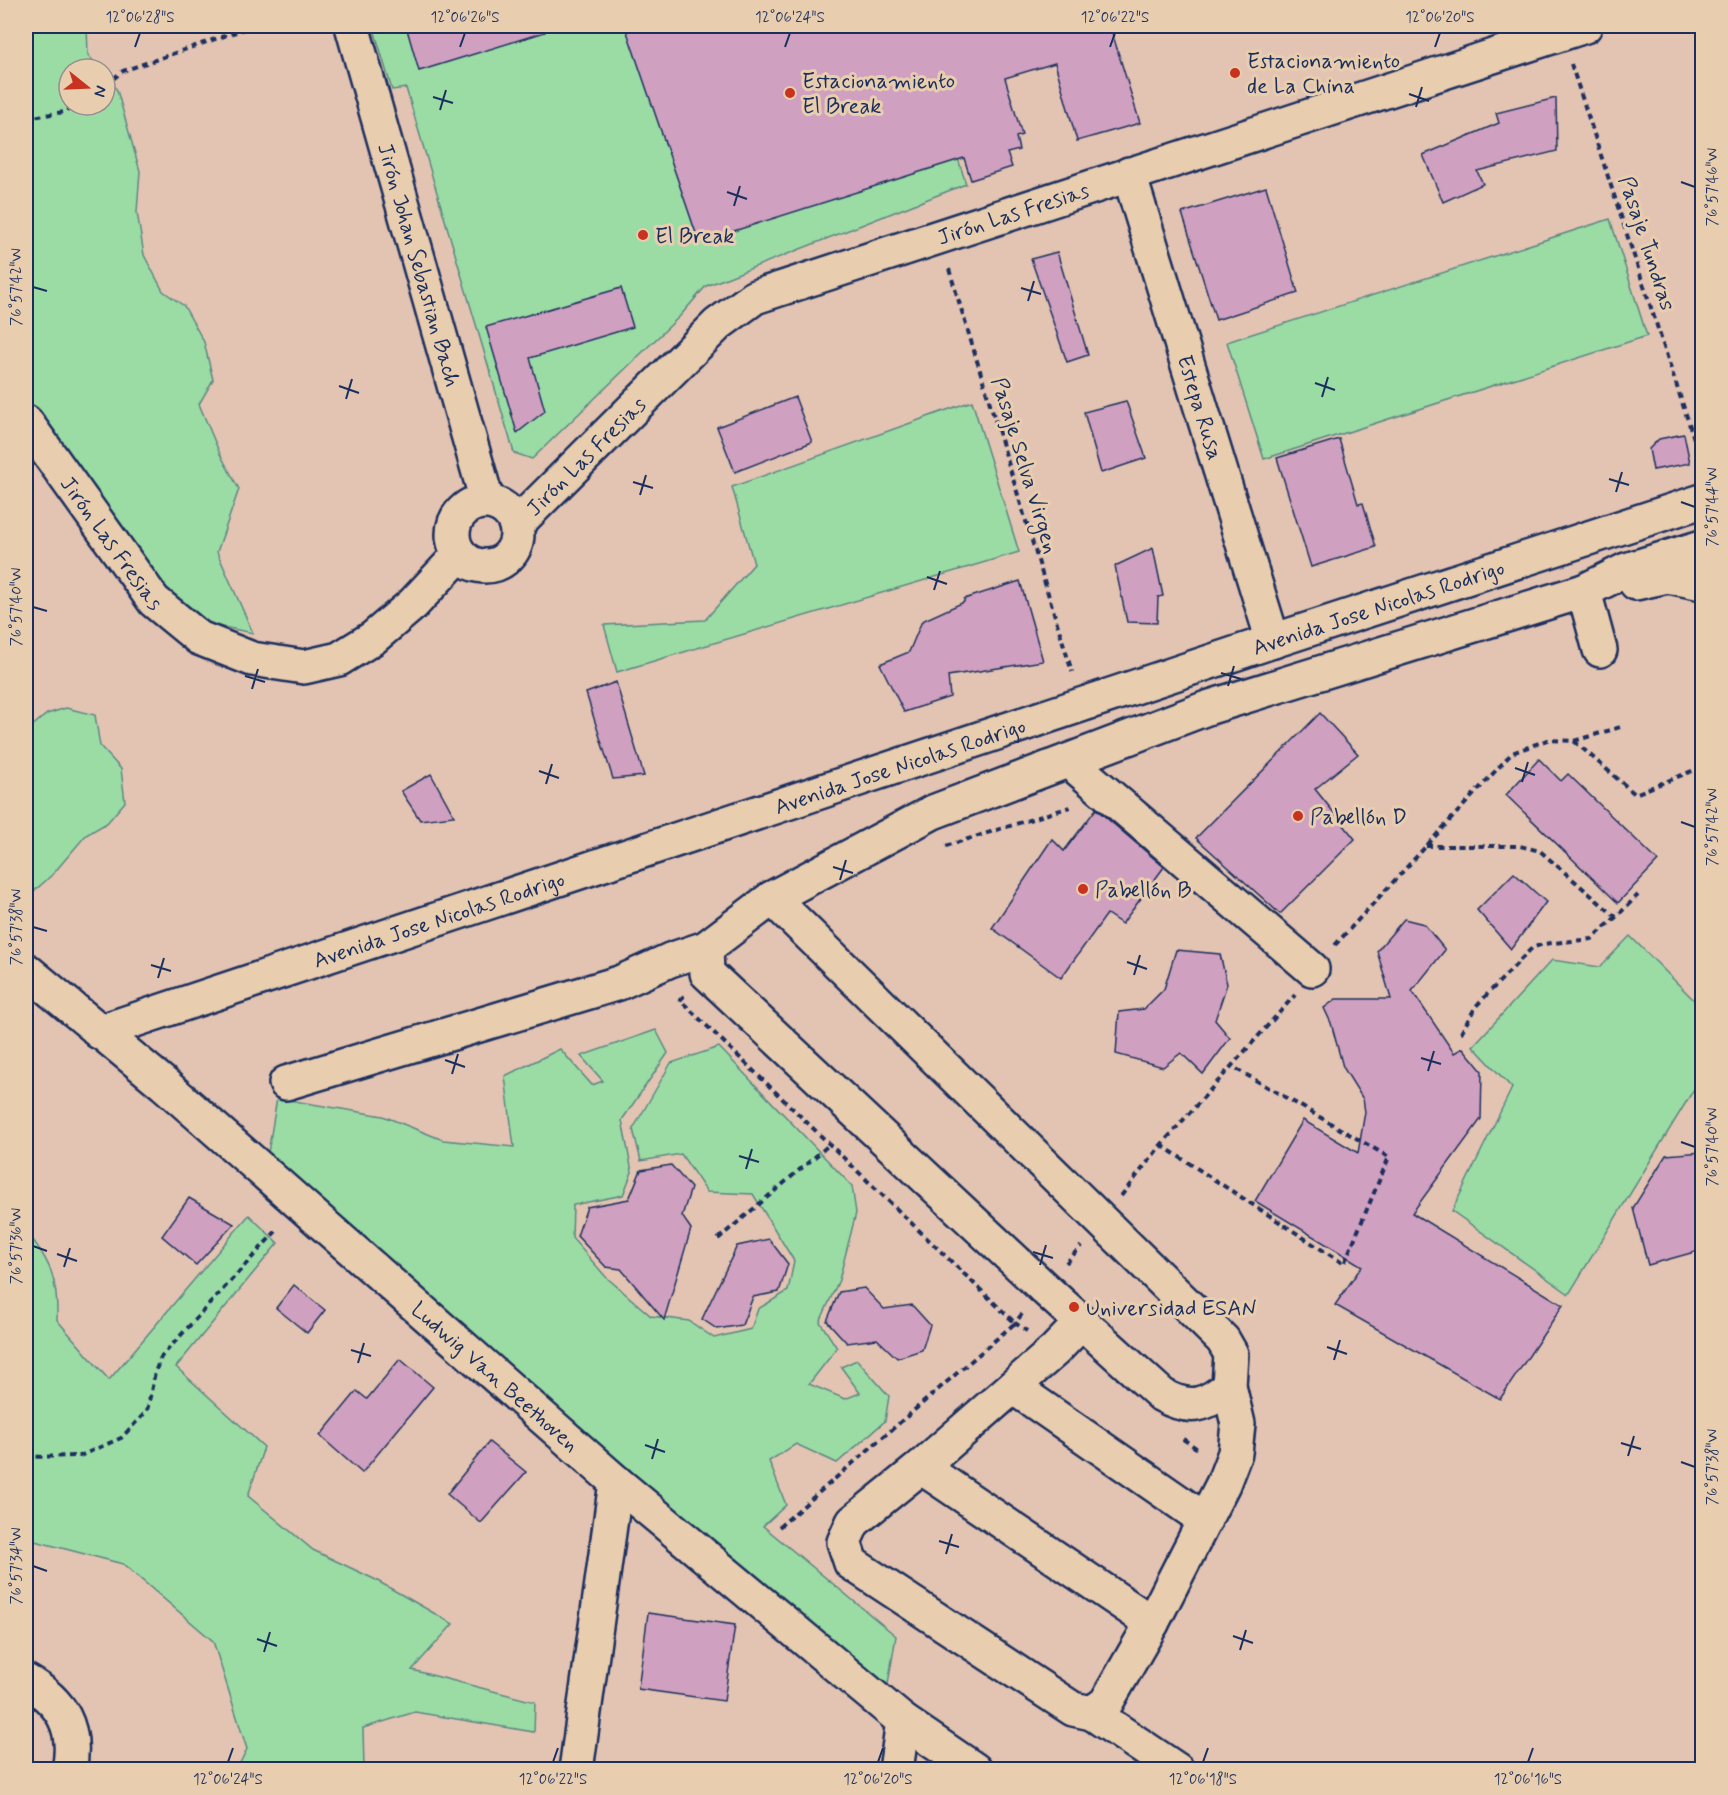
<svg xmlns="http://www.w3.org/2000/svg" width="1728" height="1795" font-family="Mynerve,sans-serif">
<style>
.green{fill:#9bdca5;stroke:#5b8682;stroke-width:1.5}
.building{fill:#d0a0c0;stroke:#1b2f5e;stroke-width:1.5}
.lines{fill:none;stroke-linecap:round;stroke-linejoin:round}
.minor-casing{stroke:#1b2f5e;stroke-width:38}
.path{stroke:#1b2f5e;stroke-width:4;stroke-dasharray:6 4.5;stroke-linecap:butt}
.minor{stroke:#e8cdaf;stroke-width:33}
.ticks{fill:none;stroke:#1b2f5e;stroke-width:2}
.poi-dot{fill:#c8321e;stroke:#e8cdaf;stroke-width:2}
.labels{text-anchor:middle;stroke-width:6;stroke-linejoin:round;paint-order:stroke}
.poi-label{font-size:22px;fill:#1b2f5e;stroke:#e8cdaf;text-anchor:start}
.street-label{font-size:22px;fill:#1b2f5e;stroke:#e8cdaf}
.neatline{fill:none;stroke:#1b2f5e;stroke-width:2}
.ticks-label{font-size:15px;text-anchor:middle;fill:#1b2f5e}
</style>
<rect width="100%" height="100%" fill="#e3c4b2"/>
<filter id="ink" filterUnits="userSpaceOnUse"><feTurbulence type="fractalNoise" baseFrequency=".0167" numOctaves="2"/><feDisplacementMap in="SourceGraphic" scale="12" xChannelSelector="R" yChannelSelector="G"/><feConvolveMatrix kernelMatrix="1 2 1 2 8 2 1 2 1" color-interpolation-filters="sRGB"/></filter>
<g filter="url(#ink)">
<g class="green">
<polygon points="26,26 87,26 88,55 100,69 69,69 69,105 105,105 105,75 117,90 140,171 137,212 144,255 163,291 184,306 204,342 213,380 199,404 220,454 239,489 217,552 253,633 203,623 147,573 26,422"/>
<polygon points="373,26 917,26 966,184 706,286 680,316 532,459 514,453 406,88 392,90"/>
<polygon points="1610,219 1647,336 1264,459 1227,342"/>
<polygon points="972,401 1019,552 617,672 604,625 705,620 754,564 732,487"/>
<polygon points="66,708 95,715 100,746 121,769 125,802 107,823 86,835 53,874 31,894 26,903 26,731 47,714"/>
<polygon points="1630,936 1702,1008 1702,1076 1569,1294 1452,1211 1512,1088 1473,1046 1552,960 1600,967"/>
<polygon points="656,1030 668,1053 622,1120 632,1172 623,1195 573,1205 572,1238 606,1277 651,1316 689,1321 714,1338 751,1329 758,1309 788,1291 794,1261 753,1194 707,1192 681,1154 641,1161 633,1129 671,1063 719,1047 852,1186 856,1213 839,1280 820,1322 837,1348 809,1384 845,1399 860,1393 841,1367 857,1360 889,1396 885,1421 837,1463 796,1444 769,1461 786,1505 763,1526 896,1636 887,1690 267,1159 277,1098 383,1116 443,1140 514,1147 505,1076 560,1049 592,1085 603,1081 581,1056"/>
<path d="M249,1215L278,1243L176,1367L264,1447L248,1496L313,1550L374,1579L453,1624L412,1670L535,1702L534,1732L415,1712L363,1728L364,1769H237L247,1749L213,1641L123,1564L31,1540L26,1541V1231C51,1262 58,1280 57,1320L109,1380Z"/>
</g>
<g class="building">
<polygon points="406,26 544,26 545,32 419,71"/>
<polygon points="625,26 1110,26 1140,123 1077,141 1055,63 1005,78 1022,135 1016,137 1019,150 1007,153 1012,167 971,180 964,158 699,242"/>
<polygon points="1556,98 1557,151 1477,171 1483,184 1443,202 1423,155 1499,123 1496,113"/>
<polygon points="1266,187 1298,293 1216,320 1182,213"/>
<polygon points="1057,252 1088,355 1067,362 1031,259"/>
<polygon points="621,288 633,327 530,358 545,411 517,433 486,327"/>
<polygon points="795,397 812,442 735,472 717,427"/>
<polygon points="1126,401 1146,458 1101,473 1084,412"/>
<polygon points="1684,434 1690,463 1653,470 1649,449 1659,439"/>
<polygon points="1339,439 1358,504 1363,503 1376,547 1311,567 1277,458"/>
<polygon points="1153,548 1163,596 1158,597 1157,623 1127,622 1115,566"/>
<polygon points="1020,581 1043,661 948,676 950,697 904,712 880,664 909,652 922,621 964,602 964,599"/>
<polygon points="616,682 644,776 613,779 586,693"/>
<polygon points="1320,713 1358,754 1315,789 1355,839 1280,914 1196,838"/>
<polygon points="1539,759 1561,781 1568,774 1658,861 1618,903 1506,795"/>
<polygon points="431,774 454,816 420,820 401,791"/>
<polygon points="1096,809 1164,867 1122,924 1107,914 1061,978 992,928 1052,839 1064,851"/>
<polygon points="1514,873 1546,902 1511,949 1477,910"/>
<polygon points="1404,919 1424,924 1445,950 1412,991 1454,1053 1463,1048 1482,1071 1481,1119 1412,1213 1563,1305 1500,1399 1335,1305 1362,1266 1255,1201 1303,1120 1358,1153 1365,1112 1363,1099 1343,1067 1331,1023 1324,1008 1336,999 1391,999 1377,951"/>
<polygon points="1176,950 1220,954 1227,984 1215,1020 1230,1038 1203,1074 1181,1053 1163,1067 1116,1054 1119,1012 1144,1009 1164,989"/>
<polygon points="1702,1152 1702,1250 1648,1265 1633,1208 1666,1155"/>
<polygon points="671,1165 691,1188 682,1216 691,1229 664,1320 621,1269 606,1267 577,1236 587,1207 629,1199 641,1170"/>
<polygon points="189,1198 234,1224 196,1265 162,1236"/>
<polygon points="769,1239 788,1264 779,1292 753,1297 742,1325 717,1329 702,1319 737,1246"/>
<polygon points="294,1285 325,1310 307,1333 276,1308"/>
<polygon points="864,1288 884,1309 912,1305 930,1325 922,1350 897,1358 877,1339 847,1343 827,1321 839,1292"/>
<polygon points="400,1359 433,1387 362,1473 320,1436 357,1391 367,1399"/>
<polygon points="489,1442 526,1472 481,1523 447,1494"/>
<polygon points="648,1613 735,1625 724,1701 638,1689"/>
</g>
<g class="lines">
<defs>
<g id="minor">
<path id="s1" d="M352,26L487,501"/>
<path id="s2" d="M1129,174L1273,641"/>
<path id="s3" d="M26,422L154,601L199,638L252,659L304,667L339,659L373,638L413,604L460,554"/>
<circle cx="485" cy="534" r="32"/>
<path id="s4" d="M516,525L718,324L755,297L1585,26"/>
<polyline points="1636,583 1668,576 1702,583"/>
<polyline points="1584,591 1626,570 1702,547"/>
<polyline points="1069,761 1312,969"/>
<path d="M706,948L707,973L1045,1289L1162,1395C1190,1411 1206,1406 1229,1386L1231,1354L1223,1340L772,898"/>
<path id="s5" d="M26,970L164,1084L616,1482L903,1721L975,1770"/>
<path id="s6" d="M99,1032L1273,641L1702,501"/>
<polyline points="286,1083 619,983 670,960 706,948 772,898 933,812 1207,708 1584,591 1600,650"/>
<polyline points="1082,1322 1055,1350 921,1467 853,1522 844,1542 851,1563 1073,1709 1092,1713 1106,1703 1152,1623 1223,1484 1235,1453 1238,1424 1229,1386"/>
<polyline points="1013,1387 1205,1520"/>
<polyline points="921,1467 1152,1623"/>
<path d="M26,1681C61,1701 78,1727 69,1770"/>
<polyline points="1092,1713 1177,1770"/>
<polyline points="576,1770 616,1482"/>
<polyline points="896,1770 903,1721"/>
</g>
</defs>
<use href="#minor" class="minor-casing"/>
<g class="path">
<polyline points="1571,64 1702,463"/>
<polyline points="105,85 123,71 253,26"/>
<polyline points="26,118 64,112 78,105"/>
<polyline points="949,269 1072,672"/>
<polyline points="1574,741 1624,726"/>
<polyline points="946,846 1070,807"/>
<polyline points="1426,846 1520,846 1540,851 1616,917 1638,895"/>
<polyline points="1335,945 1512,753 1547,740 1574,741 1635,794 1702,767"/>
<polyline points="684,996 680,1000 1015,1323 779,1527"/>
<polyline points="1461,1033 1476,1006 1532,948 1543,944 1592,939 1616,917"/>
<polyline points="1161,1145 1344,1264 1389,1157 1231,1066"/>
<polyline points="1121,1196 1161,1145 1295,995"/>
<polyline points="718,1239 830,1144"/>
<polyline points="1066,1263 1081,1246"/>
<polyline points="1022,1314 1015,1323 1027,1331"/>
<polyline points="1183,1439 1199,1450"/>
<polyline points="26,1457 80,1456 121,1438 147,1411 155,1372 161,1357 279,1228"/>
</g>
<use href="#minor" class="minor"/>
</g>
</g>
<path class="ticks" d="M135,47L140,33M460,47L465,33M785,47L790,33M1110,47L1115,33M1435,47L1440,33M1409,94L1429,101M433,97L453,103M1416,107L1422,87M440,110L446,90M1681,182L1695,187M727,192L747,199M734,206L740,186M33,287L47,291M1021,288L1041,294M1028,301L1034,281M1315,383L1335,390M339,386L359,393M1322,397L1328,377M346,399L352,379M1609,479L1629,485M633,482L653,488M1616,492L1622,472M640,495L646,475M1681,502L1695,507M927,577L947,584M934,590L940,571M33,607L47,611M1221,673L1241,679M245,676L265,682M1228,686L1234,666M252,689L258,669M1515,768L1535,775M539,771L559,778M1522,782L1528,762M546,784L552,764M1681,822L1695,827M833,867L853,873M840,880L846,860M33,927L47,931M1127,962L1147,969M151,965L171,971M1134,975L1140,955M158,978L164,958M1421,1058L1441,1064M445,1060L465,1067M1428,1071L1434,1051M452,1074L458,1054M1681,1142L1695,1147M739,1156L759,1162M746,1169L752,1149M33,1246L47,1251M1033,1252L1053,1258M57,1254L77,1261M1040,1265L1046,1245M64,1267L70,1248M1327,1347L1347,1354M351,1350L371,1356M1334,1360L1340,1340M358,1363L364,1343M1621,1443L1641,1449M645,1445L665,1452M1628,1456L1634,1436M652,1459L658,1439M1681,1462L1695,1467M939,1541L959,1547M946,1554L952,1534M33,1566L47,1571M1233,1636L1253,1643M257,1639L277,1646M1240,1650L1246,1630M264,1652L270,1632M228,1762L233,1748M553,1762L558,1748M878,1762L883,1748M1203,1762L1208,1748M1528,1762L1533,1748"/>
<g class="poi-dot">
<circle cx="1235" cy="73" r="6"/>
<circle cx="790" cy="93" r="6"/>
<circle cx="643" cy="235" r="6"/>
<circle cx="1298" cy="816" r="6"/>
<circle cx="1083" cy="889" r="6"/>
<circle cx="1074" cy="1307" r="6"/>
</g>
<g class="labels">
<g class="poi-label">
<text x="1247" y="68">Estacionamiento<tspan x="1247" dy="25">de La China</tspan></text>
<text x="802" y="88">Estacionamiento<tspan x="802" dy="25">El Break</tspan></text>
<text x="655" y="243">El Break</text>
<text x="1310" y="824">Pabellón D</text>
<text x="1095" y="897">Pabellón B</text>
<text x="1086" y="1315">Universidad ESAN</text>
</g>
<g class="street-label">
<text dy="8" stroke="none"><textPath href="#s4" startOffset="602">Jirón Las Fresias</textPath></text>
<text transform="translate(1648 243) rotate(72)" y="8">Pasaje Tundras</text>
<text dy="8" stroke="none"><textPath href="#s1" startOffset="248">Jirón Johan Sebastian Bach</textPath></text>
<text dy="8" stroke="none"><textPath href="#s2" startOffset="244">Estepa Rusa</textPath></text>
<text dy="8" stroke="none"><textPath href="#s4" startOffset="98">Jirón Las Fresias</textPath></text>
<text transform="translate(1026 465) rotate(73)" y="8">Pasaje Selva Virgen</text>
<text dy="8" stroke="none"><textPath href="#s3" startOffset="148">Jirón Las Fresias</textPath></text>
<text dy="8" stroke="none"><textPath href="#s6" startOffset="1348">Avenida Jose Nicolas Rodrigo</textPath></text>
<text dy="8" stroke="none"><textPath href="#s6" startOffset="844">Avenida Jose Nicolas Rodrigo</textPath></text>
<text dy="8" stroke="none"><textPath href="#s6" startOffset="358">Avenida Jose Nicolas Rodrigo</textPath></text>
<text dy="8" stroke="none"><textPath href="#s5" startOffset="621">Ludwig Van Beethoven</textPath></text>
</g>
</g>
<rect width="1728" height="1795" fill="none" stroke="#e8cdaf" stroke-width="66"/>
<g transform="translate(87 87) rotate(108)"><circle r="28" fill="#e8cdaf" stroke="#968e8f" stroke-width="1.5"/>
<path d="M0-4.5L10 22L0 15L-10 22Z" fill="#c8321e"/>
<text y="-9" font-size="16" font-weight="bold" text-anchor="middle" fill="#1b2f5e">N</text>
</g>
<rect x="33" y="33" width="1662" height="1729" class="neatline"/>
<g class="ticks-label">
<text x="140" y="22">12°06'28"S</text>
<text x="465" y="22">12°06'26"S</text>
<text x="790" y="22">12°06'24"S</text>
<text x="1115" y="22">12°06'22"S</text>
<text x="1440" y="22">12°06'20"S</text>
<text transform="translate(1712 187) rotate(-90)" y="5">76°57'46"W</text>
<text transform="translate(16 287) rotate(-90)" y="5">76°57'42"W</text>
<text transform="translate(1712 507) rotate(-90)" y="5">76°57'44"W</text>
<text transform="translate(16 607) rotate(-90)" y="5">76°57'40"W</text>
<text transform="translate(1712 827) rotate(-90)" y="5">76°57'42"W</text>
<text transform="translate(16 927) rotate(-90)" y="5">76°57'38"W</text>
<text transform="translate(1712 1147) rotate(-90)" y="5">76°57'40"W</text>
<text transform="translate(16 1246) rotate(-90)" y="5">76°57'36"W</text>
<text transform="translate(1712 1467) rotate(-90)" y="5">76°57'38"W</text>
<text transform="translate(16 1566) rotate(-90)" y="5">76°57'34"W</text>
<text x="228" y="1784">12°06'24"S</text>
<text x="553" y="1784">12°06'22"S</text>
<text x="878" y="1784">12°06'20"S</text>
<text x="1203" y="1784">12°06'18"S</text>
<text x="1528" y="1784">12°06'16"S</text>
</g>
</svg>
